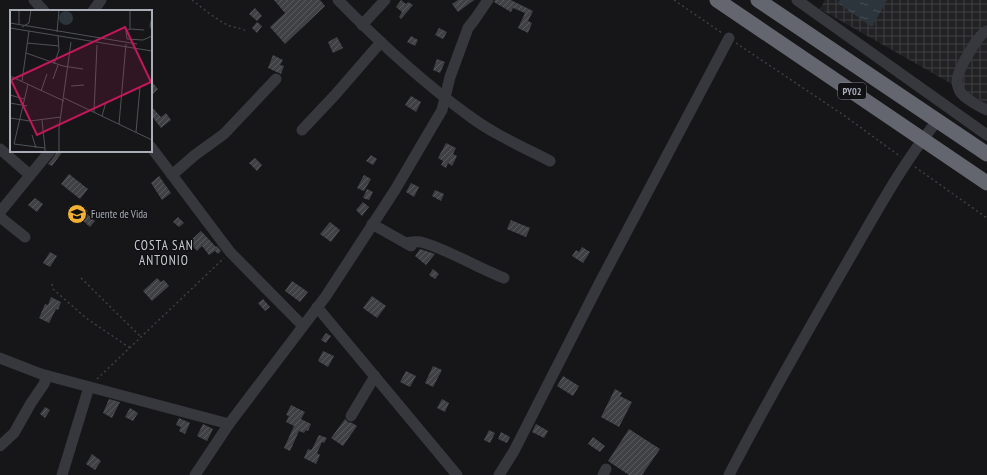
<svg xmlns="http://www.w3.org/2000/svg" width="987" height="475" font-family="'PT Sans Narrow',sans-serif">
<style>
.industrial{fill:url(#industrial-grid)}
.water{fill:url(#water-ripples)}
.building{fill:url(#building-hatch)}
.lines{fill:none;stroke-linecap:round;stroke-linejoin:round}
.path{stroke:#3d3f44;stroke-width:1.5;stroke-dasharray:2 3;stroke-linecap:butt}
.minor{stroke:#37383d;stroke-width:11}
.highway{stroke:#63666e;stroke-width:15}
.labels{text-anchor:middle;stroke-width:3;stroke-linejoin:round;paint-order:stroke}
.shield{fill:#111113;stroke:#7b7e86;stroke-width:1}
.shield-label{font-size:10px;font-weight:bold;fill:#a8adb8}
.poi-label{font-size:11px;fill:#a8adb8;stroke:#111113;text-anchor:start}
.quarter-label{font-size:13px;letter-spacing:1px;fill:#c9ccd4;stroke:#111113}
.inset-road{fill:none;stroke:#505258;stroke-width:1}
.view{fill:#c2185b;fill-opacity:0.15;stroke:#c2185b;stroke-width:2}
.inset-edge{fill:none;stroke:#a8adb8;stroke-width:2}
</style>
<defs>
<pattern id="industrial-grid" width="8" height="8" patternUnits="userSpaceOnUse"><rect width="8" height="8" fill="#222225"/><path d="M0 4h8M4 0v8" fill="none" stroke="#3f3f43"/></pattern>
<pattern id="water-ripples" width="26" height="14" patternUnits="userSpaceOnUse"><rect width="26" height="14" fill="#2c353c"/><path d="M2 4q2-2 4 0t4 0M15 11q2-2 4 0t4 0" fill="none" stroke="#485056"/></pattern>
<pattern id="building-hatch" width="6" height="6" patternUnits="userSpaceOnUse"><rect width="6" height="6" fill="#404145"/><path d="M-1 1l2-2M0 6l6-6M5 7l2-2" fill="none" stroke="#595a5e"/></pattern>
</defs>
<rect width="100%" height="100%" fill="#161618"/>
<polygon class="industrial" points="825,0 987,0 987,104 820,9"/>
<polygon class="water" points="840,0 887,0 872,27 838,3"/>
<g class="building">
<polygon points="274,0 320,0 325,6 285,44 270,27 285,13"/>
<polygon points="401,0 406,4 408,2 413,5 401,19 399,17 402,12 396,7"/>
<polygon points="458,0 474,0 458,12 452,4"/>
<polygon points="495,0 511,0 533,11 528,21 532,23 528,33 518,28 525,13 513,8 511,12 494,2"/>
<polygon points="255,8 262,16 257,21 249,14"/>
<polygon points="257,22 262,26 257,33 252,28"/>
<polygon points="439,28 447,32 443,39 435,35"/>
<polygon points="411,36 418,40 415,46 407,42"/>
<polygon points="337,37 343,48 333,53 328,42"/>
<polygon points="273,55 283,60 280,65 284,66 281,74 268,68"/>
<polygon points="437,59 445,62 440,73 433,70"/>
<polygon points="151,81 158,89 151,96"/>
<polygon points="411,96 421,102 416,112 405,105"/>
<polygon points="151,106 161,117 166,113 171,120 161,128 151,115"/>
<polygon points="446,143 456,148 453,154 457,156 452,166 448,163 446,168 441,165 443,161 438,158"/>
<polygon points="57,151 63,151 52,166 48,164 55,155"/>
<polygon points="371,155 377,159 373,165 366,161"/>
<polygon points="255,158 262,165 257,171 249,163"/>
<polygon points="69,174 88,189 80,199 61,184"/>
<polygon points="364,175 371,179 364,191 357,188"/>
<polygon points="159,176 171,193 162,200 151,183"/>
<polygon points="411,183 419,187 414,197 406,192"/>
<polygon points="367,189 373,192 369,200 363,198"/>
<polygon points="435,190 444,194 441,201 432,196"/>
<polygon points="35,198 43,204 37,212 28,205"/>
<polygon points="363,202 369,207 362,216 356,210"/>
<polygon points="79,204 88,211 86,213 95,221 90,227 72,211"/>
<polygon points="178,217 184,223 179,227 173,222"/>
<polygon points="511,220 530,228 526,237 507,229"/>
<polygon points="330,222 340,230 331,242 320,234"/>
<polygon points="201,231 216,247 217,246 221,251 218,254 215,251 209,255 202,246 197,251 189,242"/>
<polygon points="582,247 590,252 583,263 572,256 576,250 579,252"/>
<polygon points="420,249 435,254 426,265 415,256"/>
<polygon points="50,252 57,256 50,267 43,263"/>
<polygon points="433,269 439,274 435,279 429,275"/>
<polygon points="157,278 161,282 164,280 169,286 152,301 143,291"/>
<polygon points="292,281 308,292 300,302 285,291"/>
<polygon points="372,296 386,306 377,318 363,308"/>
<polygon points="51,297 61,302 58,310 56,309 49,323 39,318 45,304 48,305"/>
<polygon points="263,299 270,307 265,311 258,303"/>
<polygon points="326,333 331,336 326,343 321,340"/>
<polygon points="323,351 334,356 328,367 318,361"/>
<polygon points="433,366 442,370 433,387 425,383"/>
<polygon points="406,371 416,376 410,387 400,382"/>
<polygon points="563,376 579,386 573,396 557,386"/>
<polygon points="615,389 622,393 620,396 632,402 619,427 601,417"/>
<polygon points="109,399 120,402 112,418 103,413"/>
<polygon points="442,399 449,403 445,412 437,408"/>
<polygon points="291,405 305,412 301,419 311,424 308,431 306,430 304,433 299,431 290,451 284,448 294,426 286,422 289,416 286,415"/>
<polygon points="45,407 50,410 45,418 40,414"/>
<polygon points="130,408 138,413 133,421 125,417"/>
<polygon points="179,418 190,423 185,434 179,431 181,427 176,425"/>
<polygon points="345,419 348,422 352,423 357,426 343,446 331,438"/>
<polygon points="203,424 213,429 207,441 197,436"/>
<polygon points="536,424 548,431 544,438 532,432"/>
<polygon points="629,429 660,449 642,475 629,475 608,461"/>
<polygon points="489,430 495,433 490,443 484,440"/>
<polygon points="501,432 510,437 507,443 498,439"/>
<polygon points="319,435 327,438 324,443 322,442 317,453 320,455 316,464 304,458 308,449 311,450 312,449"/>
<polygon points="593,437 605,446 600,452 588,444"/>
<polygon points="92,454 101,461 95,470 86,464"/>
</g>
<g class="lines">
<g class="path">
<path d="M192,0C204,9 216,20 230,26C236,28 242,28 248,32"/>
<polyline points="674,0 722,33"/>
<polyline points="736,43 842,114 901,157"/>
<polyline points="915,167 987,218"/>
<polyline points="81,278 141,337"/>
<polyline points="52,284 53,289 86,318 130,348"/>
<polyline points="97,379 224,258"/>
</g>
<g class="minor">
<polyline points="34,0 44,11"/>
<path d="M338,0C378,41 421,81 468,115C493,134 523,147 550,161"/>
<polyline points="797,0 987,135"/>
<polyline points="93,11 101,0"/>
<polyline points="362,25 385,0"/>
<path d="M987,31C978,34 957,71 957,81C957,84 959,91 961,93C966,99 980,107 987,110"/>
<polyline points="302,130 335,95 381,42"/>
<polyline points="151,147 230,252 303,326"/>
<polyline points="0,149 30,175"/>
<polyline points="172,175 195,155 224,134 276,79"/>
<polyline points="0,212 50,151"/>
<polyline points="0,217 25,237"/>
<polyline points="372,224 411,246"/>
<path d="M406,243C411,242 416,241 421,242C447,249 478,268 504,278"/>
<polyline points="317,307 457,475"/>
<polyline points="0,358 41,374 229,424"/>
<polyline points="351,416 375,376"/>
<polyline points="0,446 14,433 31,403 44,384 47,376"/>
<polyline points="62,475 89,387"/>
<polyline points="195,475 229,424 326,296 395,190 442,110 450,77 468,28 475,19 488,0"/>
<polyline points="499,475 514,451 599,284 729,38"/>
<polyline points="603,475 606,469"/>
<path d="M729,475C766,403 807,332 848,261C876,213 902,164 937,121"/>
</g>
<g class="highway">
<polyline points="717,0 987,183"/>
<polyline points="758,0 987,154"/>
</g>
</g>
<defs>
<symbol id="school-disc" viewBox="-11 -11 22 22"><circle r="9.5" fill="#f2b134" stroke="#111113"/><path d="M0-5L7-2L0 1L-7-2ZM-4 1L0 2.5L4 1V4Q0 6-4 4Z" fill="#111"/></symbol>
</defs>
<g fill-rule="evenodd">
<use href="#school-disc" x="66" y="203" width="22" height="22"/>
</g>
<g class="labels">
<rect class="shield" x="838" y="83" width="28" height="16" rx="3"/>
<g class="shield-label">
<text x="852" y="95">PY02</text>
</g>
<g class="poi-label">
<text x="91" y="218">Fuente de Vida</text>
</g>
<g class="quarter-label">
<text x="164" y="250">COSTA SAN<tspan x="164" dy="15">ANTONIO</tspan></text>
</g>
</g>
<g transform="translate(10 10)">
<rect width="142" height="142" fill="#161618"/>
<path d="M49 8a7 7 0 1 1 14 0a7 7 0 1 1-14 0Z" fill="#2c353c"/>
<path class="inset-road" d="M120,0V19L134,20M142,7L140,16L142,20M0,13L127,34M9,14V0M12,17L19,13L21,0M0,18L142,41M120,19L116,21L117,29L133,30L142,26M47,22L49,0M17,33L49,36M16,43L53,56L73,59M44,54L49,40L48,26M0,66L54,91M43,69L48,55M12,71L19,21M18,74L4,134L35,138V142M61,76L74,75M31,81L37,64M0,85L14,89M54,88L142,130M0,93L17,96M84,102L87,35M92,106L96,92M0,108L20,111L51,107M32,110L35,138M109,114L116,34M126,122L130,77M22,125L26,138M49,142V118L61,32"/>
<path class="view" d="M115,17L141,72L27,125L1,70Z"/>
<rect width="142" height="142" class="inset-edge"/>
</g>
</svg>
